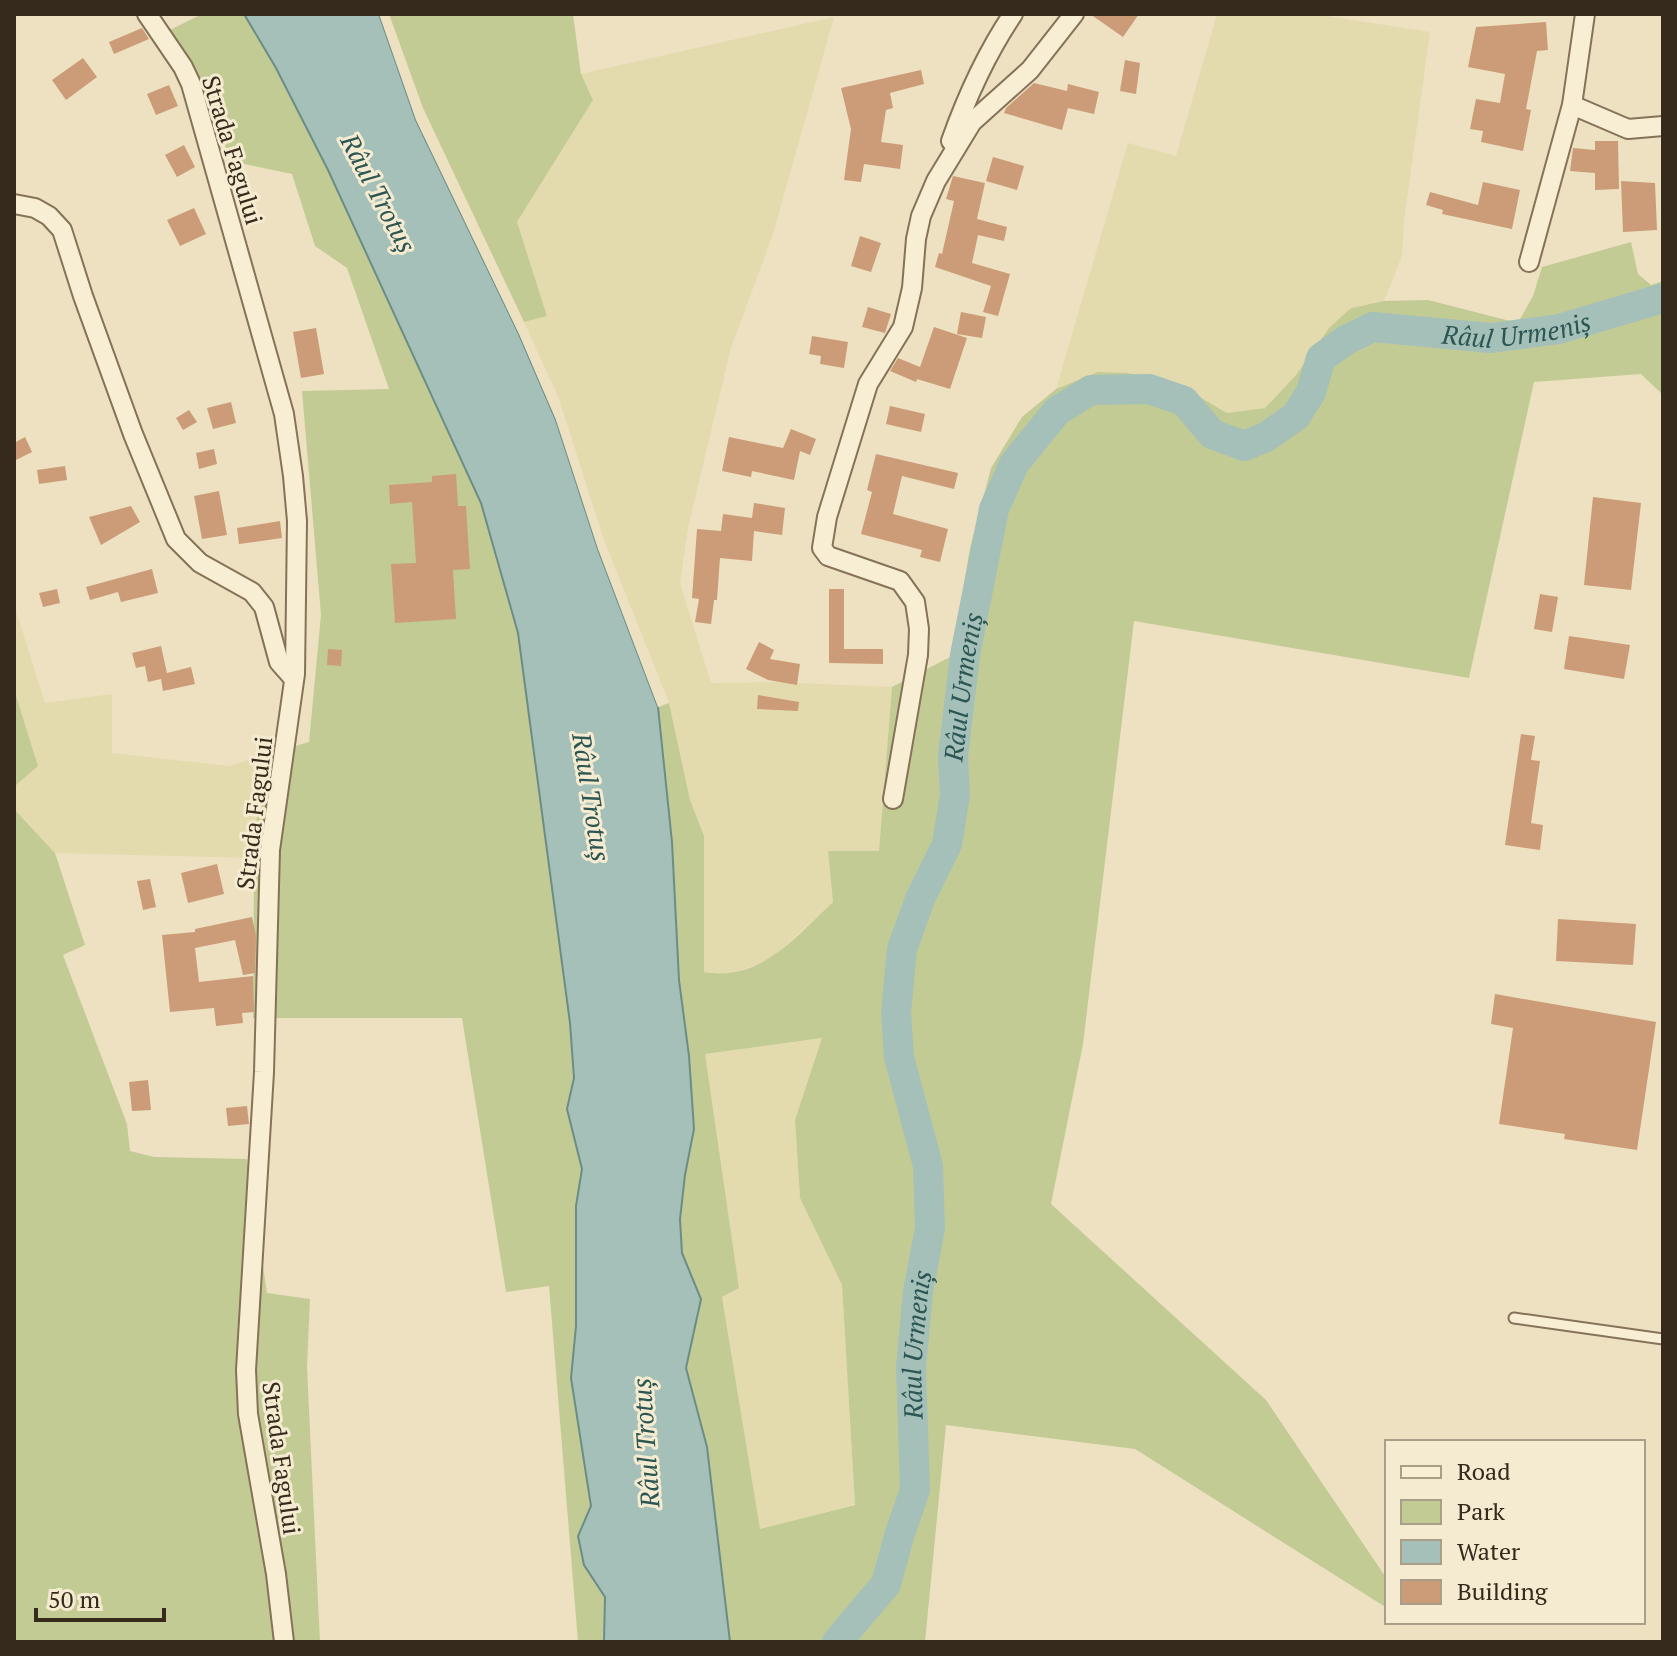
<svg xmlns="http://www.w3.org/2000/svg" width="1677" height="1656" viewBox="0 0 1677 1656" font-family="'PT Serif',serif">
  <rect width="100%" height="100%" fill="#ede1c1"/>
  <!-- farmland -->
  <g fill="#e3dbae">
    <polygon points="1217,14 1314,14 1430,32 1404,221 1402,256 1384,301 1350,308 1296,375 1265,408 1228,413 1185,388 1056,389 1128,143 1176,156"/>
    <polygon points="834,17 773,234 731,348 688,528 680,583 711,683 774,682 892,687 879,851 828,851 833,902 770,960 725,976 704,972 704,836 690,800 669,703 604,540 559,399 524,322 547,316 517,222 593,100 581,74"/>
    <polygon points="14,604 45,703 112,694 112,753 229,766 261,756 254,858 55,853 14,809 14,787 38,766 14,689"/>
    <polygon points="823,1038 795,1120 800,1198 842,1285 855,1504 760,1530 722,1297 739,1288 704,1054"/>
  </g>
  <!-- green -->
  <g fill="#c3cb95" fill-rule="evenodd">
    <polygon points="202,14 244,14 276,68 328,170 481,503 518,633 570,1023 574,1078 567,1109 582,1169 576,1206 576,1326 571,1378 591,1506 578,1536 584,1565 605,1597 604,1642 578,1642 549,1286 506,1292 462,1018 253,1018 254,858 261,756 309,742 321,615 302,391 389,389 347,268 315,246 292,174 235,162 156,37"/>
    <polygon points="389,14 573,14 581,74 593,100 517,222 547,316 524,322 423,108"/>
    <path d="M 1631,242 L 1638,274 L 1651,285 L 1663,281 L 1663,395 L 1641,374 L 1534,382 L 1469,678 L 1134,621 L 1083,1044 L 1051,1204 L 1266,1400 L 1387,1579 L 1387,1608 L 1135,1449 L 946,1425 L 925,1642 L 730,1642 L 707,1447 L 686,1368 L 701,1299 L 682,1253 L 680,1219 L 685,1175 L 694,1129 L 689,1056 L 679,980 L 672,842 L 658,707 L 669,703 L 690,800 L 704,836 L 704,972 C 761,982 795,937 833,902 L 828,851 L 879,851 L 892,687 L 952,656 L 970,548 L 991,468 L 1022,417 L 1056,389 L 1098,372 L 1128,373 L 1185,388 L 1227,413 L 1265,408 L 1296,375 L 1329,328 L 1351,308 L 1384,301 L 1428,300 L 1518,323 L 1533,296 L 1542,267 ZM 822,1038 L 795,1120 L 800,1198 L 842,1285 L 855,1505 L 760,1529 L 722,1297 L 739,1288 L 705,1054 Z"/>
    <polygon points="14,689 38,766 14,787"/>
    <polygon points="14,809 55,853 85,945 63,955 127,1124 130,1151 154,1157 247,1159 267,1293 310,1299 307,1367 320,1642 14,1642"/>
  </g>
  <!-- water -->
  <polygon fill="#a4c0b8" stroke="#6b8d86" stroke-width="2" points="244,14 379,14 416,120 519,334 556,420 598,549 658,707 672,842 679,980 689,1056 694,1129 685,1175 680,1219 682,1253 701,1299 686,1368 707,1447 730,1642 604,1642 605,1597 584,1565 578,1536 591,1506 571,1378 576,1326 576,1206 582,1169 567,1109 574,1078 570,1023 518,633 481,503 328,170 276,68"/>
  <!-- pier -->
  <polygon fill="#ede1c1" points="379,14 383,14 420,118 523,332 560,419 602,547 661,706 658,707 598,549 556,420 519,334 416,120"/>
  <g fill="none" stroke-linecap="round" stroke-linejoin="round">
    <!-- river -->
    <path stroke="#a4c0b8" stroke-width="30" id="s1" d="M 837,1642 L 886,1584 L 900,1533 L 915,1490 L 911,1367 L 918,1292 L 930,1228 L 928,1166 L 899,1057 L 896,1012 L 902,949 L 920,899 L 947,844 L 955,795 L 953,756 L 965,655 L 994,509 L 1014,464 L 1057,411 L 1091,390 L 1149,389 L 1184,401 L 1212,434 L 1244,446 L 1266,437 L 1296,416 L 1311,392 L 1321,358 L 1346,340 L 1373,327 L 1491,338 L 1559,329 L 1663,298"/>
  </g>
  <!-- building -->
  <g fill="#cb9c77">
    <polygon points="1090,14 1139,14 1123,37"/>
    <polygon points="1546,22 1548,50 1537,51 1526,109 1531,110 1523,151 1481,142 1483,131 1470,129 1476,99 1500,103 1505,74 1468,67 1476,27"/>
    <polygon points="142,28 149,39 114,54 109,42"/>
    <polygon points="83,58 97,77 66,100 52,80"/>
    <polygon points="1125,60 1140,63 1136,94 1120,91"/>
    <polygon points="921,70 924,84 890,93 893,108 886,110 881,142 903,145 900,169 864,164 861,182 844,180 851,129 841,88"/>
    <polygon points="1034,83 1067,91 1068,84 1099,92 1094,114 1068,108 1062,130 1004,113 1006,108"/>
    <polygon points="169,85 178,106 156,115 147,94"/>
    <polygon points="1595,141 1618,141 1619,189 1595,190 1595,173 1570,171 1573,148 1595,150"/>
    <polygon points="184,145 195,167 177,177 165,155"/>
    <polygon points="993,157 1024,166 1017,190 986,181"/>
    <polygon points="953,176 985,183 977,219 1007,227 1004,241 978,235 972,263 1010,274 998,316 983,312 991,286 935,267 939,253 942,254 954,201 946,199"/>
    <polygon points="1621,181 1655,183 1657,230 1623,232"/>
    <polygon points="1483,182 1520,190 1512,229 1442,214 1443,210 1426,205 1430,192 1478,205"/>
    <polygon points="194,208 206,234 180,246 167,220"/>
    <polygon points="860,236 881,243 871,272 851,266"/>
    <polygon points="868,307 891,314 885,333 862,327"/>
    <polygon points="961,312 986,317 982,338 957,334"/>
    <polygon points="934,327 967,338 950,389 917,379 916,382 890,371 898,358 920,367"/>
    <polygon points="316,328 324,374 301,378 293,332"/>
    <polygon points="812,336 848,342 844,368 820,364 821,356 809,354"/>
    <polygon points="231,402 236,423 213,429 207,408"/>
    <polygon points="890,406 925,414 921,432 886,424"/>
    <polygon points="189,410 197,422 183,430 176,418"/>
    <polygon points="791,429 816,439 810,455 800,451 794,480 752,471 751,477 722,471 729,437 783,448"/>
    <polygon points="25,437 32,452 14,461 14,443"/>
    <polygon points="214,449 217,464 199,469 196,453"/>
    <polygon points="876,454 958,473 954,489 902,476 893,514 948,529 940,562 920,557 922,550 861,534 872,492 867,490"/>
    <polygon points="65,466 67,480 39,484 37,470"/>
    <polygon points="456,474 458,506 466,506 470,569 453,570 456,619 395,623 391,564 416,563 412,502 390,504 389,485 432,482 432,476"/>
    <polygon points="219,491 227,535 202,539 194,496"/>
    <polygon points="1593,497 1641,503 1631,590 1584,585"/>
    <polygon points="754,503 785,508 782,535 754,531 752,561 720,558 717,600 714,600 711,624 695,622 699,599 692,598 697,529 721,531 723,514 752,518"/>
    <polygon points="131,506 140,522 101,545 89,517"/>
    <polygon points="280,521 282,538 239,544 237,528"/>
    <polygon points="152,569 158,593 121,602 118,592 90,600 86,587"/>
    <polygon points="57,589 60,603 43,607 39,593"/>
    <polygon points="829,589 844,589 844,649 883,649 883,664 829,663"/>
    <polygon points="1540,594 1558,597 1552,632 1534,629"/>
    <polygon points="1569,636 1630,645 1624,679 1564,669"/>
    <polygon points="759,642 774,650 770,659 800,664 797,685 768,680 746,669"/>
    <polygon points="161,646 167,673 191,667 195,684 163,691 161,679 148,682 145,666 136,668 132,653"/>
    <polygon points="328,649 342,650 341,666 327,665"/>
    <polygon points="758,695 799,702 798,711 757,709"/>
    <polygon points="1521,734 1535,736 1531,760 1540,761 1531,823 1543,825 1540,850 1505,845"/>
    <polygon points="217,864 224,894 188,903 181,873"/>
    <polygon points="150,879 156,907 143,910 137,881"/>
    <polygon points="252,917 256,936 255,973 243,975 235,940 195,948 199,982 253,976 254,1012 242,1013 243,1023 216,1026 214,1008 170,1012 162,935 195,932 195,929"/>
    <polygon points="1558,919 1636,924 1633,965 1556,961"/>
    <polygon points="1495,994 1656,1022 1637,1150 1564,1139 1565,1134 1499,1124 1513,1028 1491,1024"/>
    <polygon points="148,1080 151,1110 132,1111 129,1082"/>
    <polygon points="247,1106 249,1124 228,1126 226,1108"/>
  </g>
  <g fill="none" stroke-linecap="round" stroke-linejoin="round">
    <defs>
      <polyline id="service" points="1514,1318 1663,1339"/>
      <g id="minor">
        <polyline points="147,14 183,67 191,84 284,414 293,476 297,521 295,674 270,850 264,1072 246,1370 248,1414 276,1574 284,1642"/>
        <polyline points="1572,105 1628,129 1663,126"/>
        <path d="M 951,141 C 967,96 986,54 1013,14"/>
        <polyline points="14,204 35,208 49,216 62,230 83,296 133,434 176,539 200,563 252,592 264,607 279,662 294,679"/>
        <polyline points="1529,262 1572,105 1585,14"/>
        <polyline points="893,799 918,655 919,629 915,602 900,581 828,556 822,548 827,517 868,384 903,327 912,288 916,239 921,216 936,181 972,122 1030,70 1074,14"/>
      </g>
    </defs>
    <!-- service casing -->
    <use href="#service" stroke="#867259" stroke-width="13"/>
    <!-- minor casing -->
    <use href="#minor" stroke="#867259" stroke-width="22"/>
    <!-- service -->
    <use href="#service" stroke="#f8eed4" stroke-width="9"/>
    <!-- minor -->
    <use href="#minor" stroke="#f8eed4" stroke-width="18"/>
  </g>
  <g text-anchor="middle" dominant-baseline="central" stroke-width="6" stroke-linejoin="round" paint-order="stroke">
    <!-- street labels -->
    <g font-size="24" fill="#362a1d" stroke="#f5ebd0">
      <text transform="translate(233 150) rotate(73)">Strada Fagului</text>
      <text transform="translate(254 813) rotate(-83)">Strada Fagului</text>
      <text transform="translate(282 1458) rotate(82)">Strada Fagului</text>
    </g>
    <!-- water labels -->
    <g font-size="26" font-style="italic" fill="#2c5654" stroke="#f5ebd0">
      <text transform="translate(379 193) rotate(62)">Râul Trotuș</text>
      <text stroke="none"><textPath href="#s1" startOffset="1834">Râul Urmeniș</textPath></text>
      <text stroke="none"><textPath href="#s1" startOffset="994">Râul Urmeniș</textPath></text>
      <text transform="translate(592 797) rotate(81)">Râul Trotuș</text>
      <text stroke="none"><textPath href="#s1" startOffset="320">Râul Urmeniș</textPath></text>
      <text transform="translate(645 1443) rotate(-94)">Râul Trotuș</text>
    </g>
  </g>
  <!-- border -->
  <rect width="1677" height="1656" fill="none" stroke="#362a1d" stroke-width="32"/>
  <!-- legend -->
  <rect x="1385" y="1440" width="260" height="184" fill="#f5ebd0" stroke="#a99e88" stroke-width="2"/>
  <rect x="1401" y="1466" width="40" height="12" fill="#f8eed4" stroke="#a99e88" stroke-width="2"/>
  <text x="1457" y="1480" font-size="24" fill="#362a1d">Road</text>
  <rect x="1401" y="1500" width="40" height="24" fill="#c3cb95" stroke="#a99e88" stroke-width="2"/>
  <text x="1457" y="1520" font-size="24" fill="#362a1d">Park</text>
  <rect x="1401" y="1540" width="40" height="24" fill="#a4c0b8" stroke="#a99e88" stroke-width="2"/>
  <text x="1457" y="1560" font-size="24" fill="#362a1d">Water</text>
  <rect x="1401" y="1580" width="40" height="24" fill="#cb9c77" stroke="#a99e88" stroke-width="2"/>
  <text x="1457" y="1600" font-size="24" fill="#362a1d">Building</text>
  <!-- scale -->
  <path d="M36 1608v12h128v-12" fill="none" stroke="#362a1d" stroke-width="4"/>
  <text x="48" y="1608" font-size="24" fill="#362a1d" stroke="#f5ebd0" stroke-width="6" paint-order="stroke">50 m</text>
</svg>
